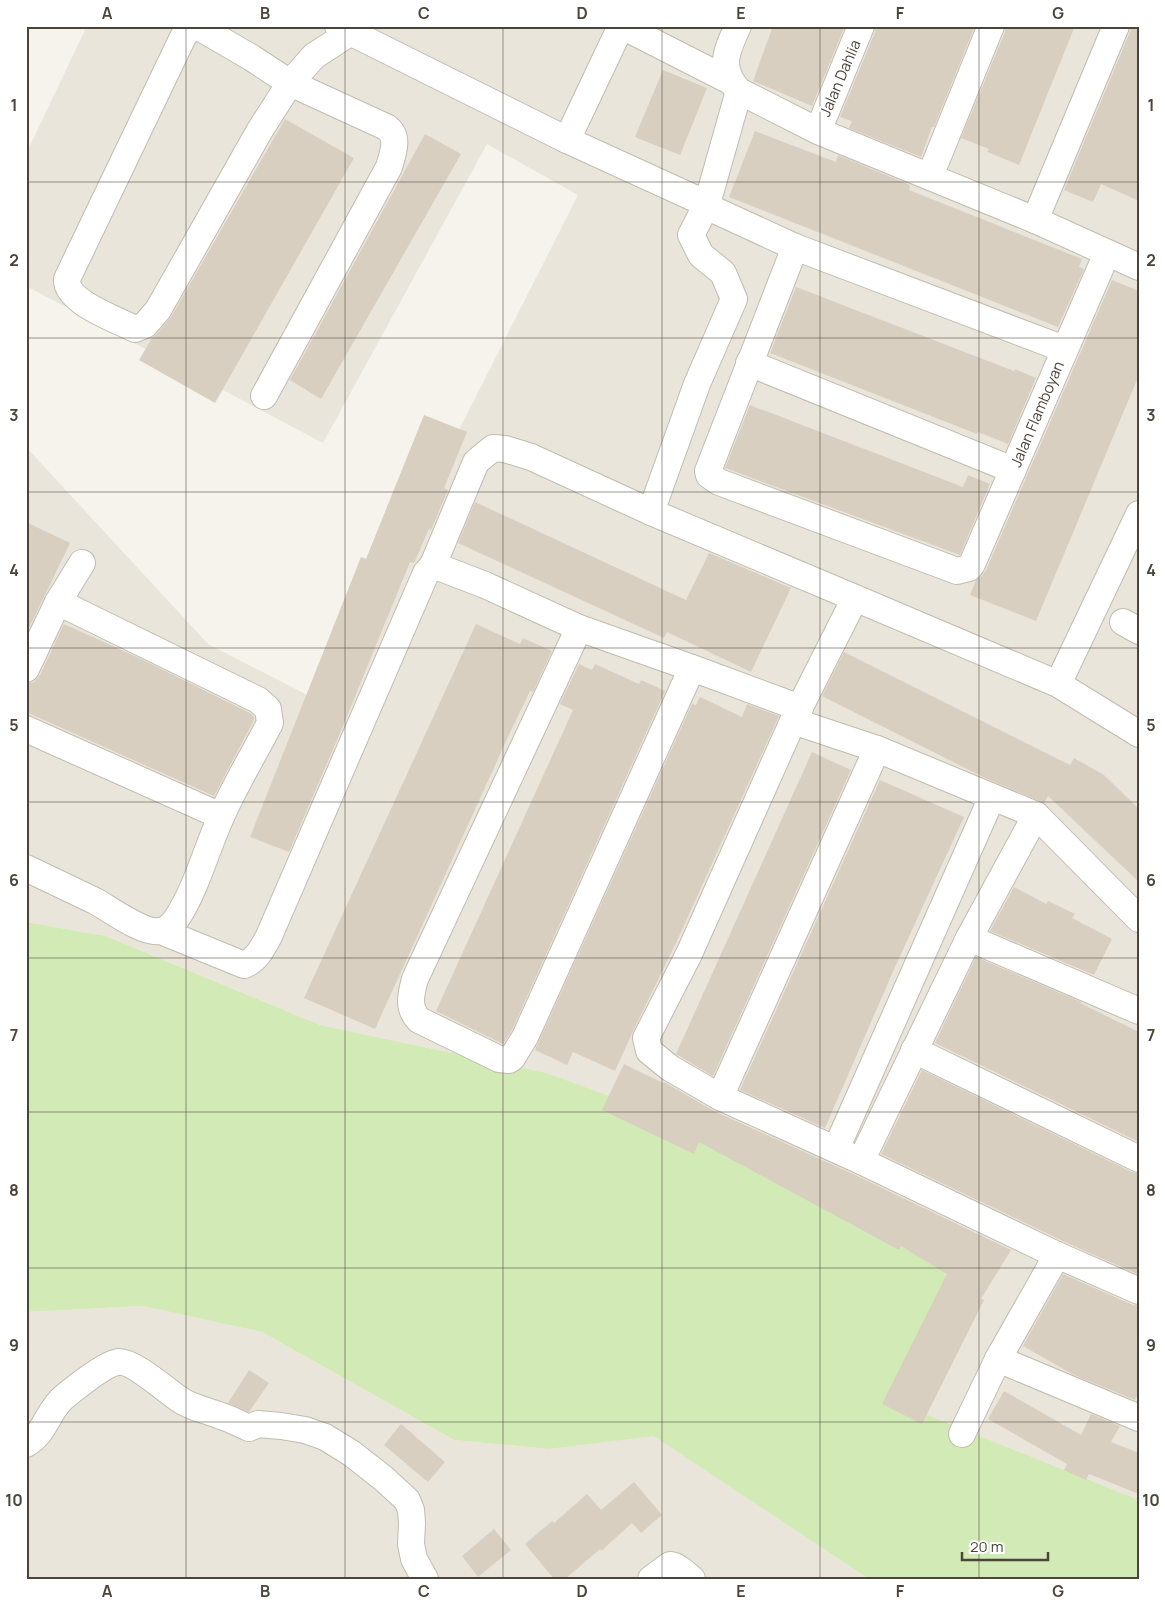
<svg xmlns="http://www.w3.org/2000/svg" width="1165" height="1605" viewBox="0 0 1165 1605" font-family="Manrope,sans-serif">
  <rect width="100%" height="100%" fill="#f6f3ec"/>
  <!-- residential -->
  <g fill="#eae5da">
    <polygon points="87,26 1139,26 1139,1500 905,1406 689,1125 547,1073 320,1025 106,936 26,922 26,447 208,644 321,702 578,195 487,144 323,443 26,286 26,154"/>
    <polygon points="143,1306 262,1332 454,1440 549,1449 654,1435 869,1579 26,1579 26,1312"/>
  </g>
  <!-- green -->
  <polygon fill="#d2eab5" points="26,922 106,936 320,1025 547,1073 689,1125 961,1260 905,1406 1139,1500 1139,1579 869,1579 654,1436 549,1449 454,1440 262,1332 143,1306 26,1312"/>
  <!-- building -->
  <g fill="#d8cfc1">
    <polygon points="773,26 845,26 812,106 753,81"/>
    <polygon points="876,26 975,26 934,127 932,127 921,157 849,128 852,121 840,117 875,32"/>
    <polygon points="1006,26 1075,26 1019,165 987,152 989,149 961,138 1005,32"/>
    <polygon points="1131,26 1139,26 1139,201 1101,184 1093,202 1064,190 1130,32"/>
    <polygon points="663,70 707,88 680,155 635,137"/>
    <polygon points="285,119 354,158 215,403 139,360 152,338 156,335 171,317"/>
    <polygon points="755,131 836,162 838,155 910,185 909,190 1082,259 1079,267 1084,269 1058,327 729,197"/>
    <polygon points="425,134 461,154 321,399 290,380"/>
    <polygon points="1112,280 1139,291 1139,375 1036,621 970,595 976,580 981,577 986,570"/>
    <polygon points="796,287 1014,371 1015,369 1036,378 1008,444 978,432 977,434 770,353"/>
    <polygon points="750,405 963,487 968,475 990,484 960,555 725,468"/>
    <polygon points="424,415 467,432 444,488 448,490 431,530 429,529 414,563 410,562 343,726 289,852 250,837 361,557 366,559"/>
    <polygon points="475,502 686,600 709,553 791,588 751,672 667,632 664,638 458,543"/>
    <polygon points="26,522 70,543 26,634"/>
    <polygon points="64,624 139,658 250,713 254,717 254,720 214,796 26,712 26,684 34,682 40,675"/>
    <polygon points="476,624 520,644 523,638 552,651 533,692 530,691 508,737 375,1029 304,998"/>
    <polygon points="844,652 1070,765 1074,758 1104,775 1139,809 1139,882 1048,796 1044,803 983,777 822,696"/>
    <polygon points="579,664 592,670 595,664 639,684 641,680 665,691 512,1030 503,1044 436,1011 573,710 560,704"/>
    <polygon points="700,697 742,717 747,704 779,716 676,943 633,1031 615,1071 573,1052 567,1065 535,1050 692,704 696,705"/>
    <polygon points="812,752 851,770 713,1076 676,1054"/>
    <polygon points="880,780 964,817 895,967 825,1128 740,1090"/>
    <polygon points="1014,887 1046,904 1048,901 1075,914 1072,918 1112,939 1094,975 990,931"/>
    <polygon points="976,957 1081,1002 1080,1003 1139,1032 1139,1142 935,1043"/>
    <polygon points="624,1064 663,1083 664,1082 714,1111 853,1174 1011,1250 981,1299 984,1300 922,1424 882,1404 947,1274 901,1246 899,1250 699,1142 694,1154 602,1110"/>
    <polygon points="922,1070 1132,1172 1139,1174 1139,1275 1063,1241 881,1154"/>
    <polygon points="1063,1274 1133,1305 1139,1306 1139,1392 1135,1400 1074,1375 1023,1346"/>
    <polygon points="249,1370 269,1383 249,1412 228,1403"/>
    <polygon points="1004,1391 1081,1435 1091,1414 1120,1426 1111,1442 1139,1453 1139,1494 1089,1474 1086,1480 1064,1470 1067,1464 988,1419"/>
    <polygon points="401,1424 445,1462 428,1482 384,1445"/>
    <polygon points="634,1482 662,1515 641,1533 632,1523 601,1551 600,1549 565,1579 554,1579 525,1544 552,1521 554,1523 587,1494 601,1510"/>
    <polygon points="494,1529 511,1550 478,1577 462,1556"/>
  </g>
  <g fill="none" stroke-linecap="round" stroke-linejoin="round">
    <defs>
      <g id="minor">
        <path d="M 196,26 L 188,30 L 183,37 L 67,279 C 65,302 118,320 135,329 L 145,325 L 158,310 L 260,130 L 290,83 L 314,56 L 351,32 L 354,26"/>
        <path d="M 197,26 L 252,58 L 290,83 L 386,127 C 400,136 393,153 389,167 L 264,396"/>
        <polyline points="338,26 567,140 621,26"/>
        <polyline points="622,26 730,81"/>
        <path d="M 738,26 C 726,52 718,68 739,91 L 818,131 L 1035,220 L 1139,267"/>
        <polyline points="818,131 861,26"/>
        <polyline points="567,140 707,204 710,208 795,247 1064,349"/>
        <polyline points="930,176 991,26"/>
        <polyline points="1035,220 1116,26"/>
        <polyline points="795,247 708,471 709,475 719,482 957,571 969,568 972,564 1107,253"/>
        <polyline points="749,363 1013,470"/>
        <polyline points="651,512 697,384 734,299 723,273 701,255 691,235 707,204 739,91"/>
        <polyline points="433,565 476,462 493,448 505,449 531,457 651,512 855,598"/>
        <polyline points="1123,622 1139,631"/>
        <path d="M 579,628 L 415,979 C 411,994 407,1008 419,1020 L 499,1059 L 509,1060 L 512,1058 L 525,1037 L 692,668"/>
        <polyline points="26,669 58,602 82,563"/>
        <polyline points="1058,684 1139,514"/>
        <polyline points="793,721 877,749 1036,815 969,938 861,1161"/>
        <polyline points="26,729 221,816"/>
        <polyline points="877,749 720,1097 861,1161 1057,1255"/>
        <polyline points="1036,815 1139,919"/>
        <path d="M 26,868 C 49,879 72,890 95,901 C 110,909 143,934 160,931 C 167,930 173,924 177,918 C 197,887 206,850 221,817 C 235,785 254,754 270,723 L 268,709 L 258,700 L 58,602"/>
        <path d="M 161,931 L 244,965 C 257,960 263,947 269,936 L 426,573 L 433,565 L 485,585 L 579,628 L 692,668 L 800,708"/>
        <polyline points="969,938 1139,1011"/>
        <polyline points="914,1050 1139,1159"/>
        <polyline points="720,1097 670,1068 649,1051 646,1038 689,954 793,721 855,598 1058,684 1139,734"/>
        <polyline points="836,1149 992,797"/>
        <polyline points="998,1359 1139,1418"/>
        <polyline points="962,1434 998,1359 1057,1255 1139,1291"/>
        <path d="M 26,1444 C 45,1434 48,1410 64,1397 C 75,1388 105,1364 118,1362 C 132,1360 167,1391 179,1399 C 191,1408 207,1410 221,1416 C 231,1419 240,1424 249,1428 L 258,1424 L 281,1426 L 305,1430 L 325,1437 L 351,1453 L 383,1478 L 407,1500 L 411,1510 L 412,1523 L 411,1544 L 414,1559 L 425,1579"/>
        <path d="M 651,1579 L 670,1565 C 678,1566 686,1574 692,1579"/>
      </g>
    </defs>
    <!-- minor casing -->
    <use href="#minor" stroke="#c2bbae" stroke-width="28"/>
    <!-- minor -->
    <use href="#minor" stroke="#fff" stroke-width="26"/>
  </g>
  <!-- grid -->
  <path fill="none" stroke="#4b4439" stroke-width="1" stroke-opacity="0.55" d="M 186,26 L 186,1579M 345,26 L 345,1579M 503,26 L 503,1579M 662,26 L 662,1579M 820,26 L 820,1579M 979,26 L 979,1579M 26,182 L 1139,182M 26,338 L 1139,338M 26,492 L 1139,492M 26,648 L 1139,648M 26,802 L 1139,802M 26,958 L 1139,958M 26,1112 L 1139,1112M 26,1268 L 1139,1268M 26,1422 L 1139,1422"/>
  <g text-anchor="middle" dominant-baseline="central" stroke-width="5" stroke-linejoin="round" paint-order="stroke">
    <!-- street labels -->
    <g font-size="15" fill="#4b4439" stroke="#fff">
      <text transform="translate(840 78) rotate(-67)">Jalan Dahlia</text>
      <text transform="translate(1037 414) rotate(-67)">Jalan Flamboyan</text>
    </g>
  </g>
  <!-- border -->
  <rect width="1165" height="1605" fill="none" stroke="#ffffff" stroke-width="55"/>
  <!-- scale -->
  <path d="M962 1552v8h86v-8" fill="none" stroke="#4b4439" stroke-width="2.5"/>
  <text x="970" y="1552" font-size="15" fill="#4b4439" stroke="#ffffff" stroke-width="4" paint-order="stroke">20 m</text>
  <rect x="28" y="28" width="1110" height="1550" fill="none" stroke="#4b4439" stroke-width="2"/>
  <g font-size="16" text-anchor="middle" font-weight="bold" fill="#4b4439">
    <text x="107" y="19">A</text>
    <text x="265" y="19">B</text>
    <text x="424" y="19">C</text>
    <text x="582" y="19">D</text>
    <text x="741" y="19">E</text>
    <text x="900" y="19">F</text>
    <text x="1058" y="19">G</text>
    <text x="14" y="111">1</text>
    <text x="1151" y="111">1</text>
    <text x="14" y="266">2</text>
    <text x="1151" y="266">2</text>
    <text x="14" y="421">3</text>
    <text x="1151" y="421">3</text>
    <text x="14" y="576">4</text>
    <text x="1151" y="576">4</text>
    <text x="14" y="731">5</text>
    <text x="1151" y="731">5</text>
    <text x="14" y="886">6</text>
    <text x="1151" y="886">6</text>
    <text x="14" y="1041">7</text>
    <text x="1151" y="1041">7</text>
    <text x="14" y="1196">8</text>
    <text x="1151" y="1196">8</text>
    <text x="14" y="1351">9</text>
    <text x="1151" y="1351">9</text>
    <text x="14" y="1506">10</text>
    <text x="1151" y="1506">10</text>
    <text x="107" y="1597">A</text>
    <text x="265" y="1597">B</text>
    <text x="424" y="1597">C</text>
    <text x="582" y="1597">D</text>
    <text x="741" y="1597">E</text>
    <text x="900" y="1597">F</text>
    <text x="1058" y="1597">G</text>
  </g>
</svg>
